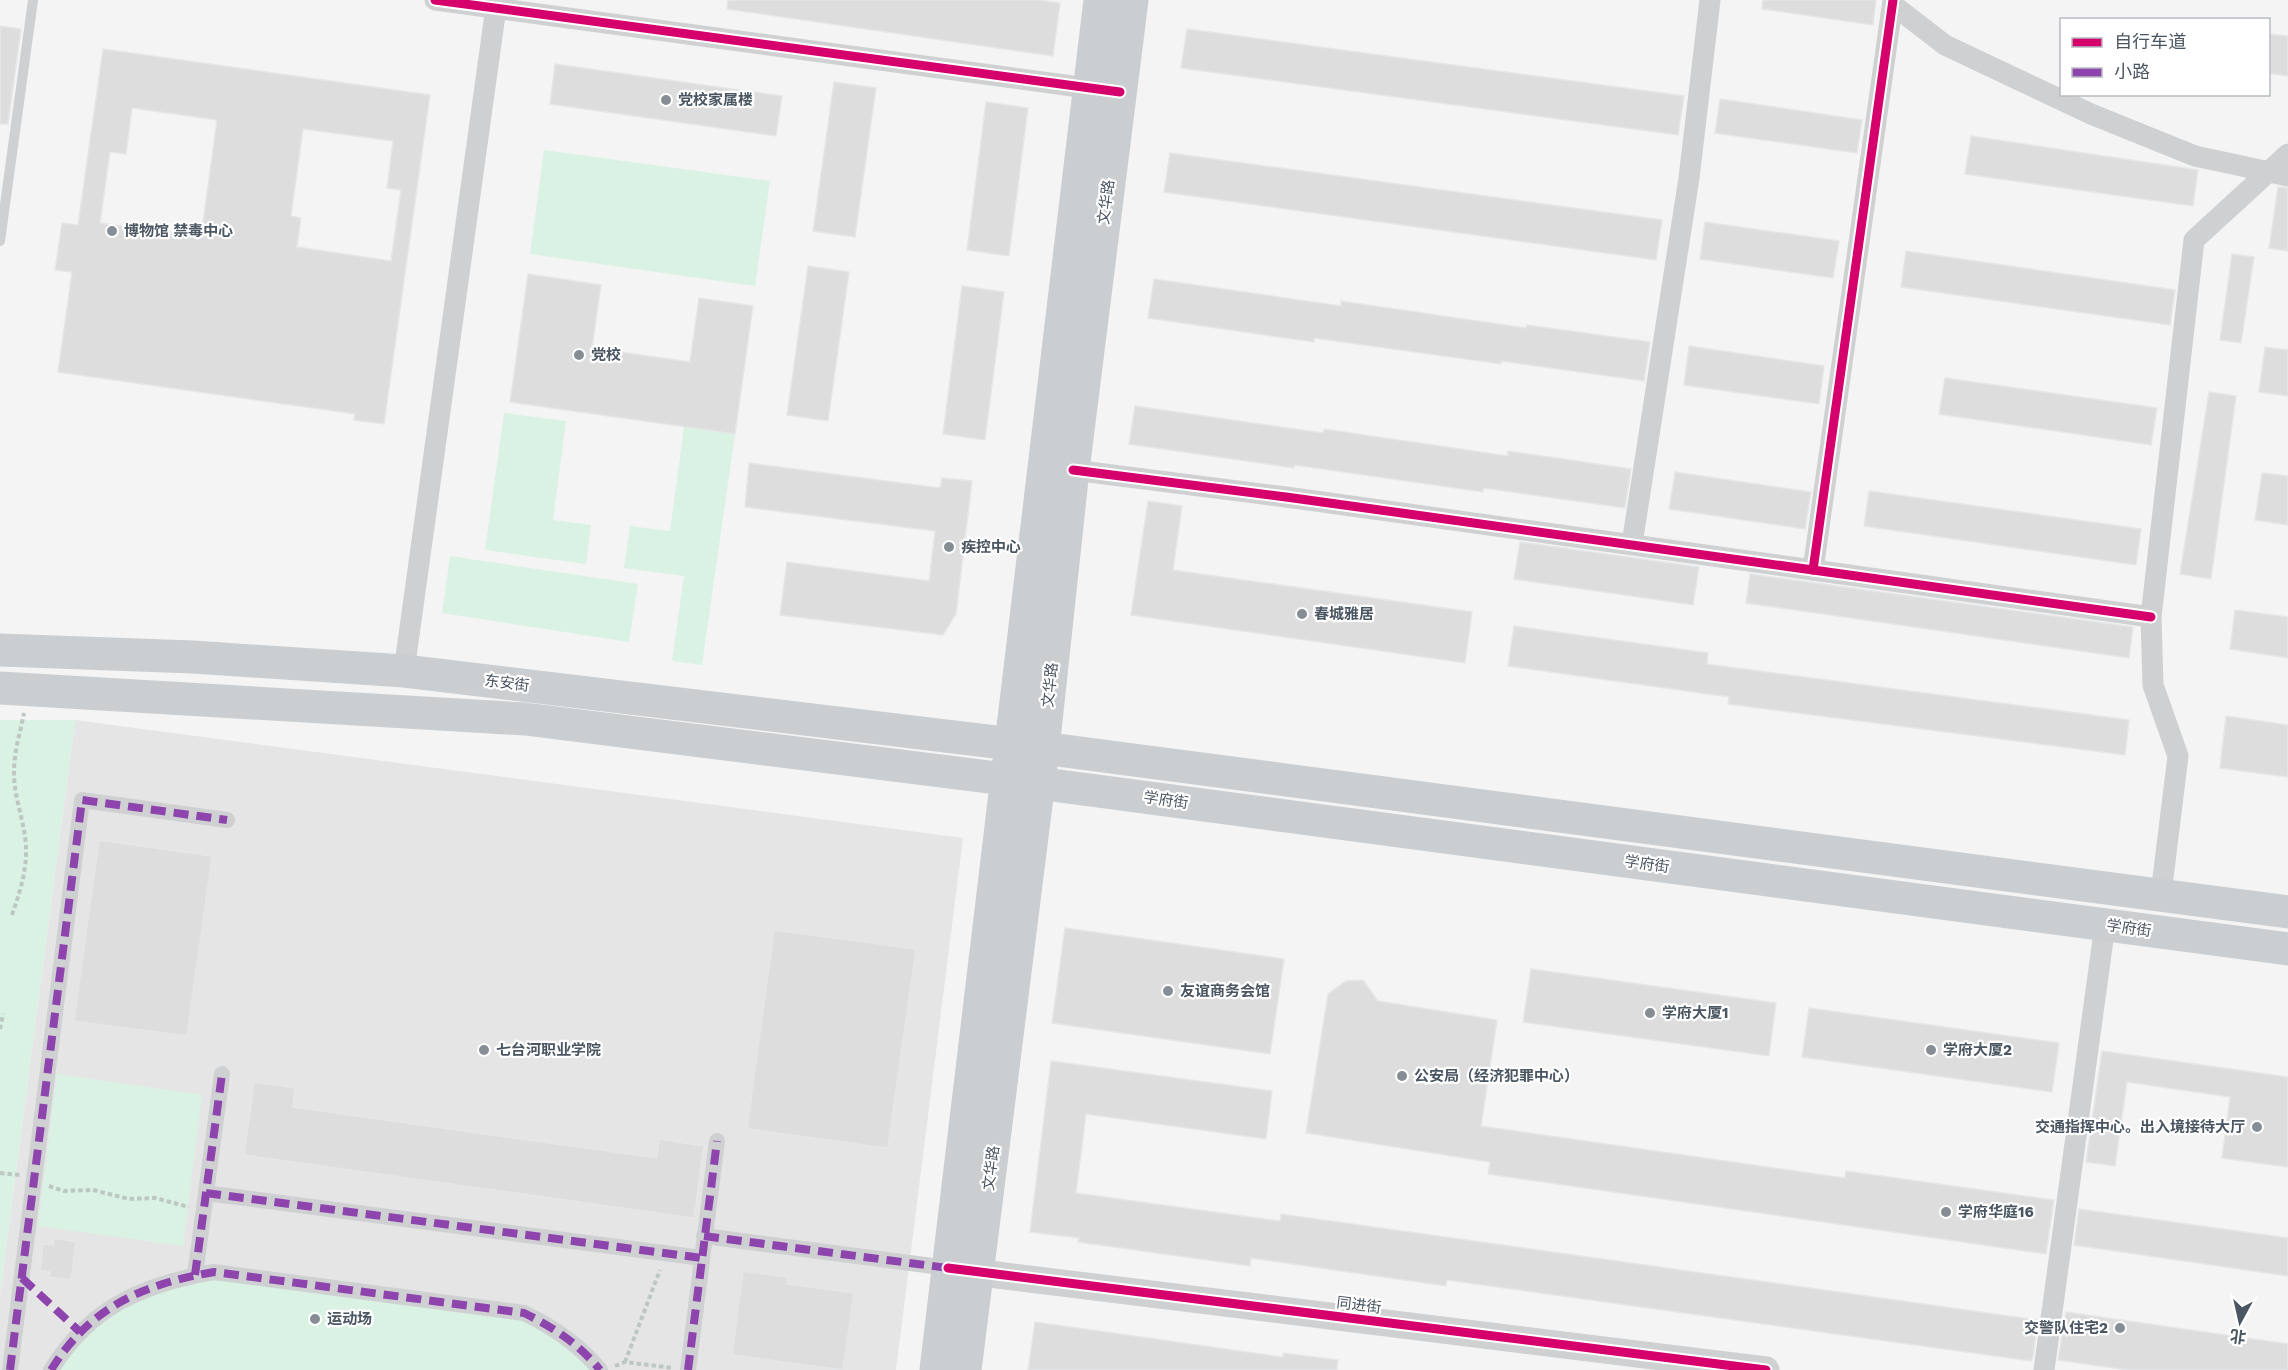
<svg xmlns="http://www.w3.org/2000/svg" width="2288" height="1370" viewBox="0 0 2288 1370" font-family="'Work Sans','Noto Sans SC',sans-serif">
  <rect width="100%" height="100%" fill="#f4f4f4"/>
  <!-- education -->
  <polygon fill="#e6e5e6" points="75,720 963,838 896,1370 0,1370 0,1294"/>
  <!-- green -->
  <g fill="#d9f2e3">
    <polygon points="544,150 770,181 755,286 530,254"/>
    <polygon points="504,413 566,421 553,520 591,525 586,564 485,550"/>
    <polygon points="684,427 735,434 702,665 672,661 684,576 624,568 630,526 670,531"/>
    <polygon points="450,556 638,584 629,642 442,613"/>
    <polygon points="0,720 75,720 0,1294"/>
    <polygon points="57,1074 202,1095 183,1246 38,1226"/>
    <polygon points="214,1272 524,1313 600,1370 51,1370 105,1310"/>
  </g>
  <!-- building -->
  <g fill="#ddddde" stroke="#e5e6e7" stroke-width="1.5" fill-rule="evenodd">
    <polygon points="728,0 1039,0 1060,3 1053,56 727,9"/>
    <polygon points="1763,0 1876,0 1873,25 1762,9"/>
    <polygon points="0,26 21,29 8,124 0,124"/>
    <polygon points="1187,29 1684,96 1678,135 1181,68"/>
    <polygon points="2268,34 2288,36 2288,76 2268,73"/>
    <path d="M 103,49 L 430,95 L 384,424 L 354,420 L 355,414 L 58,372 L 72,272 L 55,270 L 62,223 L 78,225 ZM 132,108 L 217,120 L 201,237 L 100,223 L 110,152 L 126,154 ZM 303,129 L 393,141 L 387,188 L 401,190 L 391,261 L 297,247 L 301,218 L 291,216 Z"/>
    <polygon points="555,64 782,96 776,136 550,104"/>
    <polygon points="834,82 876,88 855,237 813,231"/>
    <polygon points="1720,99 1862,120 1857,153 1715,133"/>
    <polygon points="986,102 1028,108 1009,256 967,250"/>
    <polygon points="1971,136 2198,170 2193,206 1965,174"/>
    <polygon points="1170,153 1662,220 1656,260 1164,192"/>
    <polygon points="2278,187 2288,188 2288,251 2269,248"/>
    <polygon points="1705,222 1839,241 1833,278 1700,259"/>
    <polygon points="1906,251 2175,290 2170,325 1901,287"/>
    <polygon points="2232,254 2254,257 2241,343 2220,340"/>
    <polygon points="808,266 849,272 828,421 787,415"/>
    <polygon points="528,274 601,285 592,348 690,362 699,298 753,306 735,434 510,402"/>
    <polygon points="1154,279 1341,306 1341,301 1526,328 1527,325 1650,342 1644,381 1501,361 1501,364 1314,338 1314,342 1148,318"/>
    <polygon points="962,286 1004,292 985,440 943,434"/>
    <polygon points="1689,346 1824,366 1819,404 1684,385"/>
    <polygon points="2265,347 2288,350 2288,396 2259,392"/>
    <polygon points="1945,378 2157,408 2151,445 1939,414"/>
    <polygon points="2209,392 2236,396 2211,579 2180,574"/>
    <polygon points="1135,406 1323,433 1324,429 1508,456 1508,451 1631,469 1625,508 1484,488 1483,492 1295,465 1294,468 1129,444"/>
    <polygon points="749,463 940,488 942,478 972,481 956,614 943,635 780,615 787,562 929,581 935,531 745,507"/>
    <polygon points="1675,472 1811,492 1805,529 1669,509"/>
    <polygon points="2262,473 2288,476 2288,525 2255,520"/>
    <polygon points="1869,491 2141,529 2136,565 1864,526"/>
    <polygon points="1148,501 1182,506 1173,570 1472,612 1465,663 1131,615"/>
    <polygon points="1520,542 1699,567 1693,605 1514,579"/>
    <polygon points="1750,574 2133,627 2129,658 1746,603"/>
    <polygon points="2235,610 2288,617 2288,658 2230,649"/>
    <polygon points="1514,626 1708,653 1707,664 2129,720 2125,755 1728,704 1729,697 1508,666"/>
    <polygon points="2226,716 2288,725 2288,777 2220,768"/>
    <polygon points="99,840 212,856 187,1036 74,1021"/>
    <polygon points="1065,928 1284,959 1270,1054 1052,1023"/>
    <polygon points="774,930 916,949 888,1148 747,1129"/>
    <polygon points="1531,969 1776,1003 1769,1056 1523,1022"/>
    <polygon points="1363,980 1378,1001 1497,1020 1481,1126 1845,1178 1846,1171 2054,1200 2046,1254 1488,1174 1490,1162 1306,1133 1328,994 1346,981"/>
    <polygon points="1809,1008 2059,1043 2052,1092 1802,1057"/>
    <polygon points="2102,1051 2288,1077 2288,1167 2222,1158 2230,1097 2127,1082 2115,1166 2086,1162"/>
    <polygon points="1051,1061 1272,1091 1266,1139 1086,1114 1076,1193 1280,1221 1281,1214 2038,1320 2033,1357 2031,1361 1447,1280 1446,1286 1251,1258 1250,1266 1078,1242 1079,1238 1030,1232"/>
    <polygon points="254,1082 295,1088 293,1107 657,1158 659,1139 704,1146 694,1218 244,1155"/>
    <polygon points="2079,1209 2288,1238 2288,1276 2074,1245"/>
    <polygon points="54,1238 76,1242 71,1280 49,1277 50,1272 40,1270 43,1244 53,1245"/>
    <polygon points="743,1271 788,1277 787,1284 854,1293 843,1370 732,1355"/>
    <polygon points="2066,1312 2288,1344 2288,1370 2128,1370 2058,1360"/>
    <polygon points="1035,1322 1283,1357 1283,1353 1338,1360 1337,1370 1028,1370"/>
  </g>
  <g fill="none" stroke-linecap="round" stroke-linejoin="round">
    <!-- path -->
    <g stroke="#bcc7c4" stroke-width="4" stroke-dasharray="4.5 3" stroke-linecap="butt">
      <path d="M 12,915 C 21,889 29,864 25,837 C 22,815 14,795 14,773 C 14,752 20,733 24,713"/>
      <polyline points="0,1029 3,1014"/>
      <polyline points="0,1173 20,1175"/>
      <polyline points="49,1186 64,1191 93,1190 129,1199 155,1198 189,1207"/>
      <polyline points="625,1362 660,1270"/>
      <polyline points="615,1366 625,1362 673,1368"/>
    </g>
    <!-- service -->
    <polyline stroke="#ced0d2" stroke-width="10" points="0,241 33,0"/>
    <!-- pedestrian -->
    <g stroke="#ced0d2" stroke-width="16">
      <polyline points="206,1193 702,1258"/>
      <polyline points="704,1236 948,1268"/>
      <polyline points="195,1275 222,1074"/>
      <polyline points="10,1370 82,800 227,820"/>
      <path d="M 51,1370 C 90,1307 143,1284 214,1272 L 524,1313 C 553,1327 579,1344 600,1370"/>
      <polyline points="688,1370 717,1141"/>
    </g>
    <!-- minor -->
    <g stroke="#ced0d2" stroke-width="21">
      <polyline points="435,0 1102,90"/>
      <polyline points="1893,0 1813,570 2151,617"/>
      <polyline points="1893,5 1945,45 2091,114 2195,156 2288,176"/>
      <polyline points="1073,470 1286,497 1813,570"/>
      <polyline points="1632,544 1689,178 1710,0"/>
      <polyline points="404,671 497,0"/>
      <polyline points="2161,894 2178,756 2153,685 2151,617 2194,240 2288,154"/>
      <polyline points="2044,1370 2105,925"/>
    </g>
    <!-- tertiary -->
    <polyline stroke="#ced0d2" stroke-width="27" points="957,1270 1766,1370"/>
    <!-- primary -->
    <g stroke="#caced1" stroke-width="33">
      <polyline points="0,650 193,657 404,671 1012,744 2288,912"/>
      <polyline points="0,688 525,719 1037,783 2288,949"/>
      <polyline points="936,1370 1100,0"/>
      <polyline points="965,1370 1043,749 1073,470 1132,0"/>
    </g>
    <!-- quiet -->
    <g stroke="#8e44ad" stroke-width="8" stroke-dasharray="15 8" stroke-linecap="butt">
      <polyline points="206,1193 702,1258"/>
      <polyline points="704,1236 948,1268"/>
      <polyline points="195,1275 222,1074"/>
      <polyline points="22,1278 80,1332"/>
      <polyline points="10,1370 82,800 227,820"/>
      <path d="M 51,1370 C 90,1307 143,1284 214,1272 L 524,1313 C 553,1327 579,1344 600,1370"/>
      <polyline points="688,1370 717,1141"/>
    </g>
    <defs>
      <g id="cycleway">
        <polyline points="435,0 1120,92"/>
        <polyline points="1893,0 1813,570 2151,617"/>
        <polyline points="1073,470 1286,497 1813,570"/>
        <polyline points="948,1268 1766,1370"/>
      </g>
    </defs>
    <!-- cycleway casing -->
    <use href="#cycleway" stroke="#fff" stroke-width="13"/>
    <!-- cycleway -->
    <use href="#cycleway" stroke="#d6006c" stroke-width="9"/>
  </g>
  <!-- markers -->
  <g fill="#868d94" stroke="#fff" stroke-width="2">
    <circle cx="666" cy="100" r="6"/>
    <circle cx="112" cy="231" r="6"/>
    <circle cx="579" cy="355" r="6"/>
    <circle cx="949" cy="547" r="6"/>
    <circle cx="1302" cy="614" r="6"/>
    <circle cx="1168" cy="991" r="6"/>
    <circle cx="1650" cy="1013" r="6"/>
    <circle cx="484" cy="1050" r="6"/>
    <circle cx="1931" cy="1050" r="6"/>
    <circle cx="1402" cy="1076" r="6"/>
    <circle cx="2257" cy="1127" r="6"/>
    <circle cx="1946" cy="1212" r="6"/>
    <circle cx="315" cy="1319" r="6"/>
    <circle cx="2120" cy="1328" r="6"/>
  </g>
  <g text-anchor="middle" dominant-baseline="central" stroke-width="4.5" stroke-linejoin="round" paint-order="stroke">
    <!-- poi labels -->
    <g font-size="15" font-weight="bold" fill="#4a5661" stroke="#fff" text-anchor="start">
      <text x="678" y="100">党校家属楼</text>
      <text x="124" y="231">博物馆 禁毒中心</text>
      <text x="591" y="355">党校</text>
      <text x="961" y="547">疾控中心</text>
      <text x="1314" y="614">春城雅居</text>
      <text x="1180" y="991">友谊商务会馆</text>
      <text x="1662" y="1013">学府大厦1</text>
      <text x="496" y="1050">七台河职业学院</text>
      <text x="1943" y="1050">学府大厦2</text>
      <text x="1414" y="1076">公安局（经济犯罪中心）</text>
      <text x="2245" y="1127" text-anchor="end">交通指挥中心。出入境接待大厅</text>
      <text x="1958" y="1212">学府华庭16</text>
      <text x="327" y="1319">运动场</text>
      <text x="2108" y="1328" text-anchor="end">交警队住宅2</text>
    </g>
    <!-- street labels -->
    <g font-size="15" fill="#4a5661" stroke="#fff">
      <text transform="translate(1106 202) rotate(-83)">文华路</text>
      <text transform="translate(507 683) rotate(7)">东安街</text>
      <text transform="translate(1050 685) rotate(-84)">文华路</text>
      <text transform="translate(1166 800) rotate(8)">学府街</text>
      <text transform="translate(1647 864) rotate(8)">学府街</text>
      <text transform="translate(2129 928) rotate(8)">学府街</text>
      <text transform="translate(991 1168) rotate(-83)">文华路</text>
      <text transform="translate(1359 1305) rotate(7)">同进街</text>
    </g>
  </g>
  <!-- legend -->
  <rect x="2060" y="18" width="210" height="78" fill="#ffffff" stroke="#b7bbc0" stroke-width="1.5"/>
  <rect x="2072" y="38" width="30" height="9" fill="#d6006c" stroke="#b7bbc0" stroke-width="1.5"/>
  <text x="2114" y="48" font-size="18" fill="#4a5661">自行车道</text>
  <rect x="2072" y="68" width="30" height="9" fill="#8e44ad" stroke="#b7bbc0" stroke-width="1.5"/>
  <text x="2114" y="78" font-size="18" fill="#4a5661">小路</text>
  <!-- north arrow -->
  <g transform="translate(2240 1322) rotate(188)" stroke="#ffffff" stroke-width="4.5" paint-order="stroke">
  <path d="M0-4.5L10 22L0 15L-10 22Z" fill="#4a5661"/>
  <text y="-9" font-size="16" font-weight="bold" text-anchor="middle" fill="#4a5661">北</text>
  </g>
</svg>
